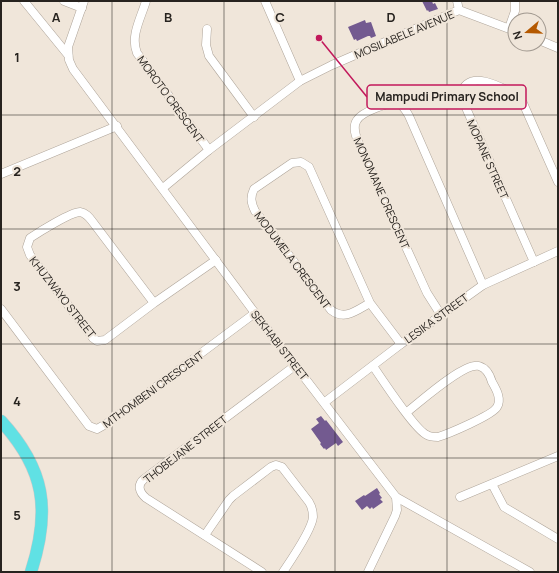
<svg xmlns="http://www.w3.org/2000/svg" width="559" height="573" viewBox="0 0 559 573" font-family="Manrope,sans-serif">
  <rect width="100%" height="100%" fill="#f0e6da"/>
  <!-- building -->
  <g fill="#735a90">
    <polygon points="422,1 432,1 433,4 435,3 438,9 429,12 428,10 427,11"/>
    <polygon points="365,20 366,23 371,22 376,36 371,38 370,36 368,36 357,41 356,39 354,40 348,27"/>
    <polygon points="321,416 325,421 326,420 343,442 338,446 336,443 326,450 325,448 324,449 320,444 321,443 311,429 319,423 316,419"/>
    <polygon points="377,488 380,493 379,494 382,498 380,499 383,502 373,509 372,507 370,509 367,506 362,510 355,501 364,495 365,496"/>
  </g>
  <g fill="none" stroke-linecap="round" stroke-linejoin="round">
    <defs>
      <g id="minor">
        <polyline points="24,1 68,55"/>
        <polyline points="64,1 82,8"/>
        <polyline points="84,1 68,47 69,60 73,69 255,313 396,497 397,510 395,516 368,572"/>
        <path d="M 146,1 C 141,18 130,36 137,53 L 209,150"/>
        <polyline points="265,1 300,81"/>
        <polyline points="457,1 459,10"/>
        <polyline points="509,28 515,11 515,1"/>
        <polyline points="207,29 206,45 209,56 254,117"/>
        <polyline points="539,40 558,48"/>
        <polyline points="1,174 117,126"/>
        <polyline points="163,188 209,150 300,81 332,65 459,10 515,31"/>
        <path d="M 534,262 L 463,101 C 462,94 461,89 467,84 C 479,74 503,89 516,94 L 523,103 L 558,182"/>
        <path d="M 154,303 L 92,221 C 89,217 86,213 80,212 C 71,212 39,232 30,238 L 27,247 L 30,255 L 93,338 L 97,341 L 105,340 L 154,303 L 216,260"/>
        <path d="M 370,303 C 357,310 345,321 331,310 L 255,211 C 251,203 250,197 254,189 L 292,163 L 301,162 L 309,167 L 370,303 L 401,344"/>
        <polyline points="1,309 89,426 97,429 106,424 255,313"/>
        <path d="M 441,315 L 427,293 L 359,144 C 356,137 352,127 357,120 C 362,112 390,101 399,104 C 404,106 406,111 409,116 L 483,285"/>
        <path d="M 373,366 C 382,379 415,430 427,435 C 430,437 434,437 438,437 C 448,434 493,415 497,407 C 502,399 496,389 492,382 C 490,375 486,368 479,366 C 464,362 420,402 407,412"/>
        <polyline points="325,402 401,344 483,285 558,251"/>
        <polyline points="492,484 504,507 558,539"/>
        <polyline points="396,497 530,572"/>
        <polyline points="460,497 558,456"/>
        <path d="M 205,535 L 229,500 L 233,496 L 271,467 L 276,465 L 282,467 L 309,502 C 312,507 313,511 313,517 C 312,530 291,560 283,572"/>
        <path d="M 262,572 L 146,498 C 139,492 137,485 144,479 L 296,365"/>
      </g>
      <path id="highway" d="M 1,421 C 45,469 51,510 31,572"/>
    </defs>
    <!-- minor casing -->
    <use href="#minor" stroke="#aea499" stroke-width="9"/>
    <!-- highway casing -->
    <use href="#highway" stroke="#cbcac9" stroke-width="13"/>
    <!-- minor -->
    <use href="#minor" stroke="#fff" stroke-width="8"/>
    <!-- highway -->
    <use href="#highway" stroke="#60e1e4" stroke-width="12"/>
  </g>
  <!-- grid -->
  <path fill="none" stroke="#27231f" stroke-width="1" stroke-opacity="0.55" d="M 112,1 L 112,572M 224,1 L 224,572M 335,1 L 335,572M 447,1 L 447,572M 1,115 L 558,115M 1,229 L 558,229M 1,344 L 558,344M 1,458 L 558,458"/>
  <g text-anchor="middle" dominant-baseline="central" stroke-width="4" stroke-linejoin="round" paint-order="stroke">
    <!-- street labels -->
    <g font-size="11" fill="#27231f" stroke="#f0e6da">
      <text transform="translate(404 34) rotate(-23)">MOSILABELE AVENUE</text>
      <text transform="translate(171 99) rotate(54)">MOROTO CRESCENT</text>
      <text transform="translate(488 159) rotate(66)">MOPANE STREET</text>
      <text transform="translate(382 193) rotate(66)">MONOMANE CRESCENT</text>
      <text transform="translate(293 260) rotate(53)">MODUMELA CRESCENT</text>
      <text transform="translate(63 297) rotate(52)">KHUZWAYO STREET</text>
      <text transform="translate(436 318) rotate(-36)">LESIKA STREET</text>
      <text transform="translate(280 345) rotate(52)">SEKHABI STREET</text>
      <text transform="translate(153 389) rotate(-36)">MTHOMBENI CRESCENT</text>
      <text transform="translate(185 449) rotate(-38)">THOBEJANE STREET</text>
    </g>
  </g>
  <g font-size="13" text-anchor="middle" font-weight="bold" fill="#27231f" stroke="#f0e6da" stroke-width="4" stroke-linejoin="round" paint-order="stroke">
    <text x="56" y="22">A</text>
    <text x="168" y="22">B</text>
    <text x="280" y="22">C</text>
    <text x="391" y="22">D</text>
    <text x="17" y="62">1</text>
    <text x="17" y="176">2</text>
    <text x="17" y="291">3</text>
    <text x="17" y="406">4</text>
    <text x="17" y="520">5</text>
  </g>
  <!-- callouts -->
  <path fill="none" stroke="#c2185b" stroke-width="1.5" d="M319 38L367 97"/>
  <circle fill="#c2185b" stroke="#f0e6da" stroke-width="1.5" cx="319" cy="38" r="4"/>
  <rect fill="#f0e6da" stroke="#c2185b" stroke-width="1.5" x="367" y="85" width="159" height="24" rx="4"/>
  <g font-size="12" text-anchor="middle" font-weight="bold" fill="#27231f">
    <text x="447" y="101">Mampudi Primary School</text>
  </g>
  <!-- border -->
  <rect width="559" height="573" fill="none" stroke="#27231f" stroke-width="4"/>
  <!-- north arrow -->
  <g transform="translate(527 32) rotate(251)"><circle r="19" fill="#f0e6da" stroke="#a0988f"/>
  <path d="M0-3L7 15L0 10L-7 15Z" fill="#b55900"/>
  <text y="-6" font-size="11" font-weight="bold" text-anchor="middle" fill="#27231f">N</text>
  </g>
</svg>
